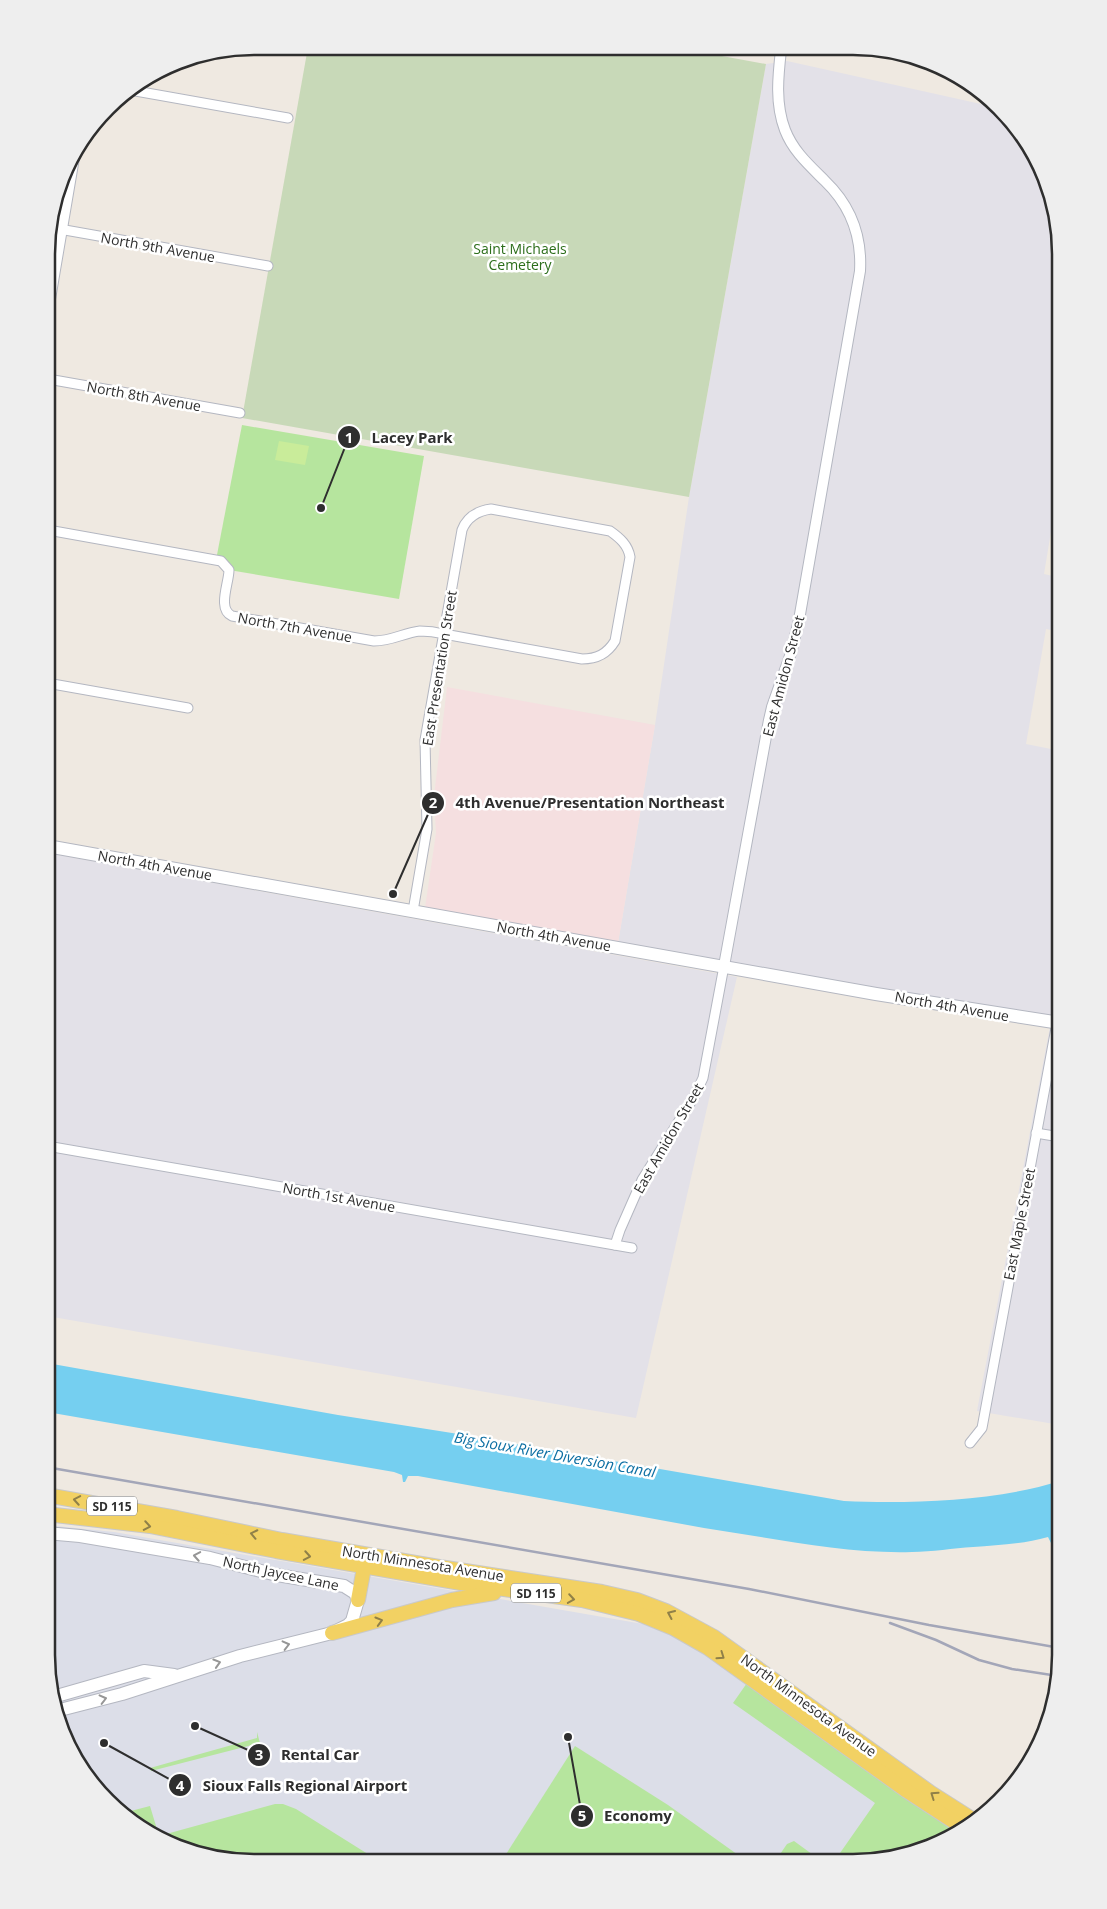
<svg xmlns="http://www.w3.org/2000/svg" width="1107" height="1909" viewBox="0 0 1107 1909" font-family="'Open Sans',sans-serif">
  <rect width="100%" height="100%" fill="#efe9e1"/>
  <!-- industrial -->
  <g fill="#e3e1e8">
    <polygon points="787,61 999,108 1026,139 1049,186 1046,189 1052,204 1061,254 1061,471 1044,574 1061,578 1061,632 1046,629 1026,744 1061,751 1061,972 1052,1018 618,943 655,725 689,497 766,64"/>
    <polygon points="47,853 737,977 636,1418 47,1316"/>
    <polygon points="1050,1027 1060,1029 1060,1425 977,1411"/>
  </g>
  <!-- medical -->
  <polygon fill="#f5dfe0" points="447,687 655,725 618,943 425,908 436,833 434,796"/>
  <!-- airport -->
  <polygon fill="#dcdee8" points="46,1525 114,1532 643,1624 675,1637 704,1652 889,1783 920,1852 853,1863 227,1861 174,1847 127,1820 89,1781 57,1722 46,1655"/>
  <!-- green -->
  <g fill="#b6e59e">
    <polygon points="242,425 424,456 399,599 229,570 216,560"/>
    <polygon points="747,1683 959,1832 920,1852 853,1863 774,1863 787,1844 794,1841 816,1857 828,1857 840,1853 875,1803 733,1703"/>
    <polygon points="257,1732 260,1743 151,1771 150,1768 257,1738"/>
    <polygon points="575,1746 668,1805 748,1862 501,1862"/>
    <polygon points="275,1804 283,1804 296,1809 379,1861 227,1861 174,1847 127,1820 123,1813 150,1806 159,1836"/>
  </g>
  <!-- cemetery -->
  <polygon fill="#c8d9b8" points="308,47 684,49 766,64 689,497 242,418"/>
  <!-- pitch -->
  <polygon fill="#c9ec9a" points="279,441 309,446 305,465 275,460"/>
  <!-- water -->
  <path fill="#75cff0" d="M 47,1363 L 338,1415 L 452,1433 L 844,1501 C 911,1504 997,1501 1060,1481 L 1060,1534 L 1053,1536 L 1053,1542 L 1051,1543 L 1048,1537 C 1024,1544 998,1545 973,1547 C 953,1548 932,1552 912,1552 C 842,1554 773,1538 704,1528 L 418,1476 L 408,1476 L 405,1482 L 403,1482 L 402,1475 L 394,1472 L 47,1412 Z"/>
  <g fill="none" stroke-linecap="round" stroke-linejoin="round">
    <defs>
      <g id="minor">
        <polyline points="130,90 288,118"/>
        <polyline points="48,227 268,266"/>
        <polyline points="48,379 240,413"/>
        <path d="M 48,530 L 221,561 L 229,570 C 229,583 217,609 232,616 L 374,641 C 392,641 403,633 420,631 C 428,631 436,632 444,634 L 582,659 C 597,659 607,654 615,641 L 630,557 C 628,545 620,538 610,531 L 491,509 C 477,511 467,517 462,530 L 425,740 L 427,829 L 413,911"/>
        <polyline points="47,683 188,708"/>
        <polyline points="1036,1133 1060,1137"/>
        <polyline points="47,1146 632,1248"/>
        <polyline points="615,1245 620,1230 642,1180 694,1097 703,1078 724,966"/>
        <polyline points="970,1443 982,1428 1061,1001"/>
      </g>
      <g id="tertiary">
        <polyline points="48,311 75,152"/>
        <path d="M 724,966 L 769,720 L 772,707 L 791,653 L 799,620 L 860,271 C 862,235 851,206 825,181 C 809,165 793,151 785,130 C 775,104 778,76 781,50"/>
      </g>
      <g id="secondary">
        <polyline points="47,846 876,994 1060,1023"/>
        <polyline points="46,1533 80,1536 210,1558 277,1575 344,1586 355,1593 358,1600 352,1621 348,1625 332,1633 240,1656 122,1694 56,1711"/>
        <polyline points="53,1697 144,1671 174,1675"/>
      </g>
      <g id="primary">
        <polyline points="46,1495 177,1518 282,1540 439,1567 602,1592 637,1600 666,1611 714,1637 931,1793 975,1821"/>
        <polyline points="46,1514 150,1526 276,1551 461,1583 582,1600 639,1614 673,1628 708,1648 907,1791 965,1829"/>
        <polyline points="358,1600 366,1557"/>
        <polyline points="332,1633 452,1600 494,1593"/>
      </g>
    </defs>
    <!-- minor casing -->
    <use href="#minor" stroke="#b4b7c1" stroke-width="11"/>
    <!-- tertiary casing -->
    <use href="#tertiary" stroke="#b4b7c1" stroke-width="12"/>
    <!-- secondary casing -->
    <use href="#secondary" stroke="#b4b7c1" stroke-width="14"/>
    <!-- primary casing -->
    <use href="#primary" stroke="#c9c9c9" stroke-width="16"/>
    <!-- minor -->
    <use href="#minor" stroke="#fff" stroke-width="9"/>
    <!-- tertiary -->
    <use href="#tertiary" stroke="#fff" stroke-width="10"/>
    <!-- secondary -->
    <use href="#secondary" stroke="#fff" stroke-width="12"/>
    <!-- primary -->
    <use href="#primary" stroke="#f2d163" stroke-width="14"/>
    <!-- rail -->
    <g stroke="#a3a6b8" stroke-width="2.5">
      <polyline points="46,1467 749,1589 929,1625 1060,1648"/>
      <polyline points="890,1623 936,1640 979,1660 1012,1669 1058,1676"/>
    </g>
  </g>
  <!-- one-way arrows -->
  <defs><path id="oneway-chevron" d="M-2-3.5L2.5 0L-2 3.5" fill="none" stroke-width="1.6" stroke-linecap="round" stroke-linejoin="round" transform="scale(1.25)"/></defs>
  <g stroke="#908048">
    <use href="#oneway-chevron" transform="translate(77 1500) rotate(-170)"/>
    <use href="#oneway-chevron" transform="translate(147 1526) rotate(10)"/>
    <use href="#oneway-chevron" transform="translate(254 1534) rotate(-168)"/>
    <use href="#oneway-chevron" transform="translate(307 1556) rotate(10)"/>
    <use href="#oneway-chevron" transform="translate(571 1599) rotate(9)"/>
    <use href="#oneway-chevron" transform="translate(671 1614) rotate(-156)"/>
    <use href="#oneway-chevron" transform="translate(379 1621) rotate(-16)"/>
    <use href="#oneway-chevron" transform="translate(721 1656) rotate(35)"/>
    <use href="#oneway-chevron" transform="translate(934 1795) rotate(-145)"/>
  </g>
  <g stroke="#969696">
    <use href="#oneway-chevron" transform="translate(197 1556) rotate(-170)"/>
    <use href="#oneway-chevron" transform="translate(286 1645) rotate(-14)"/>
    <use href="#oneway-chevron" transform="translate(217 1663) rotate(-17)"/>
    <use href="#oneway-chevron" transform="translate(103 1699) rotate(-14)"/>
  </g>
  <g text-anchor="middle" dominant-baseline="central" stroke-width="5" stroke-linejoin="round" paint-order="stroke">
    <!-- shield labels -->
    <g fill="#fff" stroke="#6d6d6d" stroke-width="1">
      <rect x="87" y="1496.5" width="50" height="19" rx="4"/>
      <rect x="511" y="1583.5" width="50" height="19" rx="4"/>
    </g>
    <g font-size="12" font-weight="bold" fill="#2e2e2e">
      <text x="112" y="1506">SD 115</text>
      <text x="536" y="1593">SD 115</text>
    </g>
    <!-- street labels -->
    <g font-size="14" fill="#2e2e2e" stroke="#fff">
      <text transform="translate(158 247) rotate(10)">North 9th Avenue</text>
      <text transform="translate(144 396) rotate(10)">North 8th Avenue</text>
      <text transform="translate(295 627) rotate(10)">North 7th Avenue</text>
      <text transform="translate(439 668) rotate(-81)">East Presentation Street</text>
      <text transform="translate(783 676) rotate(-75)">East Amidon Street</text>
      <text transform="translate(155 865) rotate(10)">North 4th Avenue</text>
      <text transform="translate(554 936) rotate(10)">North 4th Avenue</text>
      <text transform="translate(952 1006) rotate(10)">North 4th Avenue</text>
      <text transform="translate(668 1138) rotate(-60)">East Amidon Street</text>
      <text transform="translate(339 1197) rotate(10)">North 1st Avenue</text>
      <text transform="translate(1019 1224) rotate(-79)">East Maple Street</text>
      <text transform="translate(423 1563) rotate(9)">North Minnesota Avenue</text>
      <text transform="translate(281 1573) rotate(12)">North Jaycee Lane</text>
      <text transform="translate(809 1705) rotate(36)">North Minnesota Avenue</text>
    </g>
    <!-- park labels -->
    <g font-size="14" fill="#2c6e1b" stroke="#fff">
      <text x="520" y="248">Saint Michaels<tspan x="520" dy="16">Cemetery</tspan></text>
    </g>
    <!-- water labels -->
    <g font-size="15" font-style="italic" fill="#0d6fa3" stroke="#fff">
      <text transform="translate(555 1454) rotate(10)">Big Sioux River Diversion Canal</text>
    </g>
  </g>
  <!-- crop -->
  <path d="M0 0H1107V1909H0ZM254 55H853A199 199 0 0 1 1052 254V1655A199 199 0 0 1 853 1854H254A199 199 0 0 1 55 1655V254A199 199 0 0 1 254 55Z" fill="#eee" fill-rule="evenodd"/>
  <path fill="none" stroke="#2e2e2e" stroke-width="2.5" d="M254 55H853A199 199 0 0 1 1052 254V1655A199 199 0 0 1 853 1854H254A199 199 0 0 1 55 1655V254A199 199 0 0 1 254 55Z"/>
  <!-- callouts -->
  <path fill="none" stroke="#2e2e2e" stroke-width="2" d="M321 508L349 437M393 894L433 803M195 1726L259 1755M104 1743L180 1785M568 1737L582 1816"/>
  <g fill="#2e2e2e" stroke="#fff" stroke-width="2">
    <circle cx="321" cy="508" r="5"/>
    <circle cx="393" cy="894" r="5"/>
    <circle cx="195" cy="1726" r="5"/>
    <circle cx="104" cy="1743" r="5"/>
    <circle cx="568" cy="1737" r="5"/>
    <circle cx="349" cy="437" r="12"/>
    <circle cx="433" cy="803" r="12"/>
    <circle cx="259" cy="1755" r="12"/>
    <circle cx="180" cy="1785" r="12"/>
    <circle cx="582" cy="1816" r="12"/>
  </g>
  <g font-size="15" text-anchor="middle" font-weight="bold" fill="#fff">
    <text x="349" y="443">1</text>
    <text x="433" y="808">2</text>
    <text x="259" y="1760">3</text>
    <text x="180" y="1791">4</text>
    <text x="582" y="1821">5</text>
  </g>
  <g font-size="15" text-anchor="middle" font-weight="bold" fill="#2e2e2e" stroke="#fff" stroke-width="5" stroke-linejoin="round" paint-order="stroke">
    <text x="412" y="443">Lacey Park</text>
    <text x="590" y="808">4th Avenue/Presentation Northeast</text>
    <text x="320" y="1760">Rental Car</text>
    <text x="305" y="1791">Sioux Falls Regional Airport</text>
    <text x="638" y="1821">Economy</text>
  </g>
</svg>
